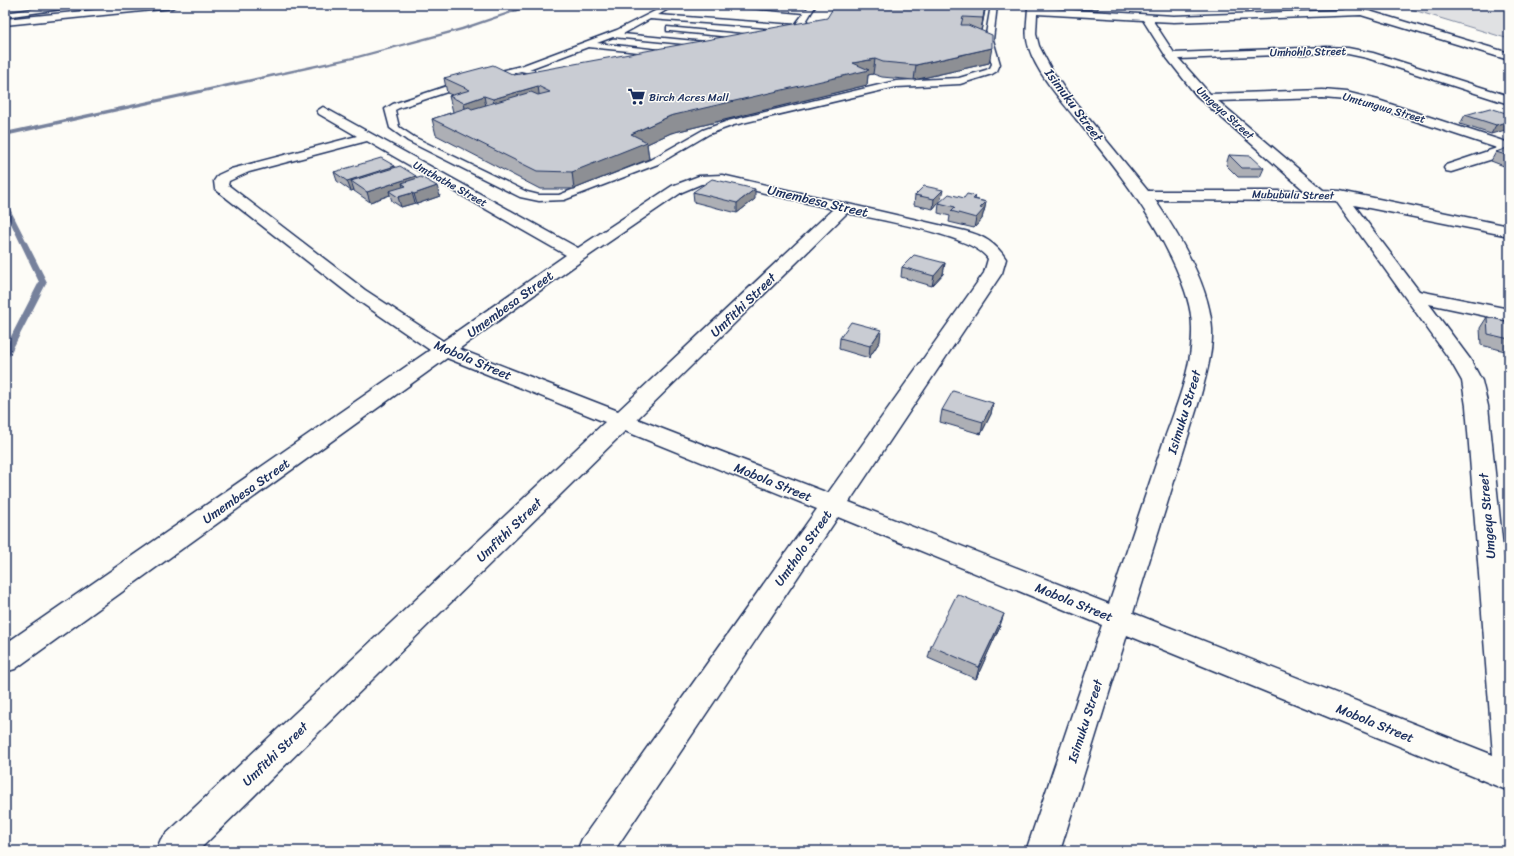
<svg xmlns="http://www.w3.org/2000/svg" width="1514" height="856" viewBox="0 0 1514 856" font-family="Sriracha,sans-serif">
  <rect width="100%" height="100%" fill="#fdfcf7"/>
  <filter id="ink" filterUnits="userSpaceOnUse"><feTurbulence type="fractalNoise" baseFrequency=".025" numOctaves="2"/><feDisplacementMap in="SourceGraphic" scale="8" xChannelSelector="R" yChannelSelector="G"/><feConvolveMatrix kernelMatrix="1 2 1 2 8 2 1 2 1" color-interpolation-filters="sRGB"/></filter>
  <g filter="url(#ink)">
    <!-- green -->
    <polygon fill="#e0e1e3" stroke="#7e88a0" points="1397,5 1509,5 1509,39"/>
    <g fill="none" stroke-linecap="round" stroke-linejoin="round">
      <!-- stream -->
      <g fill="#76819c" fill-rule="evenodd">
        <polygon points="529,5 535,5 463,30 358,58 5,136 5,132 357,56 461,28"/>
        <polygon points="5,203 8,205 47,282 9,356 5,358 5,348 39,282 5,211"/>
      </g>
      <defs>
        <g id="service">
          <polygon points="60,5 78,5 75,7 5,17 5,13"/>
          <polygon points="667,5 675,5 658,15 795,25 804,13 740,7 737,5 764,5 807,9 810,5 816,5 802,28 782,34 778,32 785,29 650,19 623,34 705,42 709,44 705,46 613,37 597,43 659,50 663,52 659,54 588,47 529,69 534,70 534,74 521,71 474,83 399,108 395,110 399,127 414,137 527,192 539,195 559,195 650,160 703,130 728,121 896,81 959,78 986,70 990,68 992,64 985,40 991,5 997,5 993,40 1000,64 997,71 992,74 960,84 896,87 734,125 709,134 658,164 564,200 539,201 520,197 408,141 390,128 385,109 393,104 468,79 521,66 617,30"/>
          <polygon points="667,27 751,35 755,37 751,39 670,31 667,31"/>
        </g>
        <path id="minor" d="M 1028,5 L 1038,5 L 1038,8 L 1174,16 L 1345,10 L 1341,7 L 1343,5 L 1349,5 L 1509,53 L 1509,60 L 1361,15 L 1174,22 L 1153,21 L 1174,53 L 1327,47 L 1348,48 L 1373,53 L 1509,96 L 1509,104 L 1367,58 L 1348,54 L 1327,53 L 1179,59 L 1210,94 L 1323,90 L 1346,92 L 1378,100 L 1509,143 L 1509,154 L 1451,172 L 1446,171 L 1444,168 L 1446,165 L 1497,148 L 1370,106 L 1346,100 L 1323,98 L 1218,101 L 1323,190 L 1340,191 L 1509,226 L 1509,236 L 1354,205 L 1419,291 L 1509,309 L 1509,321 L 1429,304 L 1470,359 L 1482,381 L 1488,406 L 1509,606 L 1509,791 L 1127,635 L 1060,851 L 1026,851 L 1102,625 L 838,517 L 614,851 L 577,851 L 582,839 L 817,509 L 625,431 L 198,851 L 156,851 L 161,839 L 605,422 L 447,358 L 15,669 L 5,672 L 5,644 L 430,350 L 353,297 L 215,189 L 214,181 L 218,175 L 231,169 L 357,136 L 319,114 L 317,111 L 323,107 L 578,248 L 672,186 L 699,176 L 722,175 L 965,231 C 982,235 996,243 1006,259 L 1002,273 L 849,502 L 1109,604 C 1127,550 1145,497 1163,443 C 1176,407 1193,367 1192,328 C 1192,307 1184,287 1176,268 C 1151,212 1114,166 1076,119 C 1060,99 1037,73 1029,48 C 1024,34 1028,19 1028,5 ZM 1037,14 L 1143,20 L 1167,58 L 1196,95 L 1305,191 L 1148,191 L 1066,91 L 1051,69 L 1039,46 L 1036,34 ZM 367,141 L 566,255 L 443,341 L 365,290 L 228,185 L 229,181 L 249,172 ZM 722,183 L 833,209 L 618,411 L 459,349 L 584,259 L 682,192 L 701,184 ZM 1155,200 L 1336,201 L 1450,360 L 1462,381 L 1466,406 L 1493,755 L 1133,613 L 1200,398 C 1206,376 1213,352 1212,329 C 1210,286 1179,235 1155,200 ZM 847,213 C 876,219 976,236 988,259 L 984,273 L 828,493 L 637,419 Z"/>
        <polygon id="primary" points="144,5 177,5 172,8 5,25 5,19"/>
      </defs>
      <!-- service casing -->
      <use href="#service" stroke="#1b2f5e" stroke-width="3"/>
      <!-- minor casing -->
      <use href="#minor" stroke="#1b2f5e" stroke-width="3"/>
      <!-- primary casing -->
      <use href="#primary" stroke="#1b2f5e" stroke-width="3"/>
      <!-- service -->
      <use href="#service" fill="#fdfcf7" fill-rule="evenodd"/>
      <!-- minor -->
      <use href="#minor" fill="#fdfcf7" fill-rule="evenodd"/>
      <!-- primary -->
      <use href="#primary" fill="#fdfcf7" fill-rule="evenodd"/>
    </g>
    <!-- wall -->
    <g fill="#adafb5" stroke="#1b2f5e">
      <polygon points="986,5 981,30 989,63 914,80 882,77 873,74 868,75 867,85 671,133 647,144 649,159 574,189 540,189 436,135 432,119 453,112 449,96 452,95 447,93 444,78 514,75"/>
      <polygon points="1083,5 1099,5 1098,9 1082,8"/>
      <polygon points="1509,114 1491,134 1460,124 1465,115"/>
      <polygon points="1509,149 1509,168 1491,161 1496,152"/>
      <polygon points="1229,155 1264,168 1260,177 1238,177 1226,165"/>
      <polygon points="395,167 417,178 440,196 417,204 415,203 401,207 392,201 390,195 370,202 354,191 354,190 351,191 337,181 334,172"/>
      <polygon points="693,192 755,199 737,213 694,202"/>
      <polygon points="915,195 941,199 933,209 914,205"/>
      <polygon points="976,196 975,199 986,202 984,212 983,214 982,219 974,228 949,222 950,216 938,213 939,203 964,198"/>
      <polygon points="945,263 943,274 932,286 901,277 902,267"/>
      <polygon points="1487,317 1509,322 1509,352 1481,345 1480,328"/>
      <polygon points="840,338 880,341 869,358 839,349"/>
      <polygon points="993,403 991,414 981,434 940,422 942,410"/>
      <polygon points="1000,626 976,679 928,658 931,646"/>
    </g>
    <!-- shaded-wall -->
    <g fill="#8d8f94" stroke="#1b2f5e">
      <polygon points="985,5 986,5 981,32 983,18"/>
      <polygon points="992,48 989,63 914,80 916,65"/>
      <polygon points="875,59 873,74 868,75 867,85 671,133 647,144 649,159 574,189 572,172 631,134 670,116 853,63"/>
      <polygon points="538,86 540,101 496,115 493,99"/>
      <polygon points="484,96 487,112 467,119 464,103"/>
      <polygon points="1509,121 1509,129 1491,134 1496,125"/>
      <polygon points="395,166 397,176 351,181 354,190 351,191 347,181"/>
      <polygon points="416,176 419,185 406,186 402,183 404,190 389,191 390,195 370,202 367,192"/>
      <polygon points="437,186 440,196 417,204 414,194"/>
      <polygon points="755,189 755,199 737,213 737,203"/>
      <polygon points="943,190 941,199 933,209 934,199"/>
      <polygon points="412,193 415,203 401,207 398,197"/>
      <polygon points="986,202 984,212 983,214 982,219 974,228 976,218 980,208"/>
      <polygon points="945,263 943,274 932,286 934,276"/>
      <polygon points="881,330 880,341 869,358 870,346"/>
      <polygon points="993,403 991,414 981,434 983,422"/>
      <polygon points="1004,614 1000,626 976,679 979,667"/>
    </g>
    <!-- building -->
    <g fill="#c9ccd3" stroke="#1b2f5e">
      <polygon points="835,5 985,5 983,18 963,17 961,25 968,25 992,35 992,48 916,65 883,62 875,59 853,63 869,70 670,116 631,134 647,142 572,172 537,171 432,119 469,107 472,109 531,92 538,95 550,92 538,86 493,99 484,96 464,103 449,96 470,90 444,78 493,65 514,75 827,18"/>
      <polygon points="1490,108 1509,114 1509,121 1496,125 1465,115"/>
      <polygon points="1507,148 1509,149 1509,156 1496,152"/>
      <polygon points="1229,155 1251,156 1264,168 1242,168"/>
      <polygon points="381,158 395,166 347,181 334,172"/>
      <polygon points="400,166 416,176 367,192 351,181"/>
      <polygon points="421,177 437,186 414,194 412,193 398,197 389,191 406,186 402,183"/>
      <polygon points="712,179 755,189 737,203 693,192"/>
      <polygon points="924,186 943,190 934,199 915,195"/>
      <polygon points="949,194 964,198 967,194 976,196 973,199 986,202 980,208 984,209 976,218 951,211 955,207 939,203"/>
      <polygon points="914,255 945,263 934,276 902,267"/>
      <polygon points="1487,317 1509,322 1509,339 1488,334"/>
      <polygon points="851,322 881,330 870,346 840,338"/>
      <polygon points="953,391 993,403 983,422 942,410"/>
      <polygon points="957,594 1004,614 979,667 931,646"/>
    </g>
  </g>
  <!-- icons -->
  <defs>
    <symbol id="supermarket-bare" viewBox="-9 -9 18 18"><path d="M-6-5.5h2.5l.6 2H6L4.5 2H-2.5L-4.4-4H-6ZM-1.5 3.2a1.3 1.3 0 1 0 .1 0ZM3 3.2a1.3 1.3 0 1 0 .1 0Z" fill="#1b2f5e" stroke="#fdfcf7" stroke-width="2.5" paint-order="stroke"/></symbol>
  </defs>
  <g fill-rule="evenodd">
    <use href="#supermarket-bare" x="624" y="84" width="25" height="25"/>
  </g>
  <g text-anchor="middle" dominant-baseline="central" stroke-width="3" stroke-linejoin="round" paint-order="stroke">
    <!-- far-street labels -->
    <g font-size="11" fill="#1b2f5e" stroke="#fdfcf7">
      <text transform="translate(1308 52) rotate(-1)">Umhohlo Street</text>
      <text transform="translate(1384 108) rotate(16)">Umtungwa Street</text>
      <text transform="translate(1225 113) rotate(42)">Umgeya Street</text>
      <text transform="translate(450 184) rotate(29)">Umthathe Street</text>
      <text transform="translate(1293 195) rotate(1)">Mububulu Street</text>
    </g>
    <!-- far-poi labels -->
    <g font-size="11" fill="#1b2f5e" stroke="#fdfcf7" text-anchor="start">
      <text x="649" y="97">Birch Acres Mall</text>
    </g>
    <!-- street labels -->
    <g font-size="13" fill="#1b2f5e" stroke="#fdfcf7">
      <text transform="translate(1074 105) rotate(53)">Isimuku Street</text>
      <text transform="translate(818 201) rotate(13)">Umembesa Street</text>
      <text transform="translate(510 304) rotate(-36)">Umembesa Street</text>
      <text transform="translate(743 305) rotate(-44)">Umfithi Street</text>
      <text transform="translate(473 360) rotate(23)">Mobola Street</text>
      <text transform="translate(1184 412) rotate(-73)">Isimuku Street</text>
      <text transform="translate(773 482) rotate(22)">Mobola Street</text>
      <text transform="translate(246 491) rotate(-35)">Umembesa Street</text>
      <text transform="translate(1487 516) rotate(-95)">Umgeya Street</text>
      <text transform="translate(509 530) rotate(-44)">Umfithi Street</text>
      <text transform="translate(803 548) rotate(-55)">Umtholo Street</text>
      <text transform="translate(1074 602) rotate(22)">Mobola Street</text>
      <text transform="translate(1085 721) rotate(-72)">Isimuku Street</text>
      <text transform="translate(1375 723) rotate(22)">Mobola Street</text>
      <text transform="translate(275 754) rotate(-44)">Umfithi Street</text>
    </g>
  </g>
  <!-- margin -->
  <rect width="1514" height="856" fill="none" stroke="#fdfcf7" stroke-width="20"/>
  <rect x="10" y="10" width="1494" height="836" fill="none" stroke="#1b2f5e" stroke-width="1.5" filter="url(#ink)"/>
</svg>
